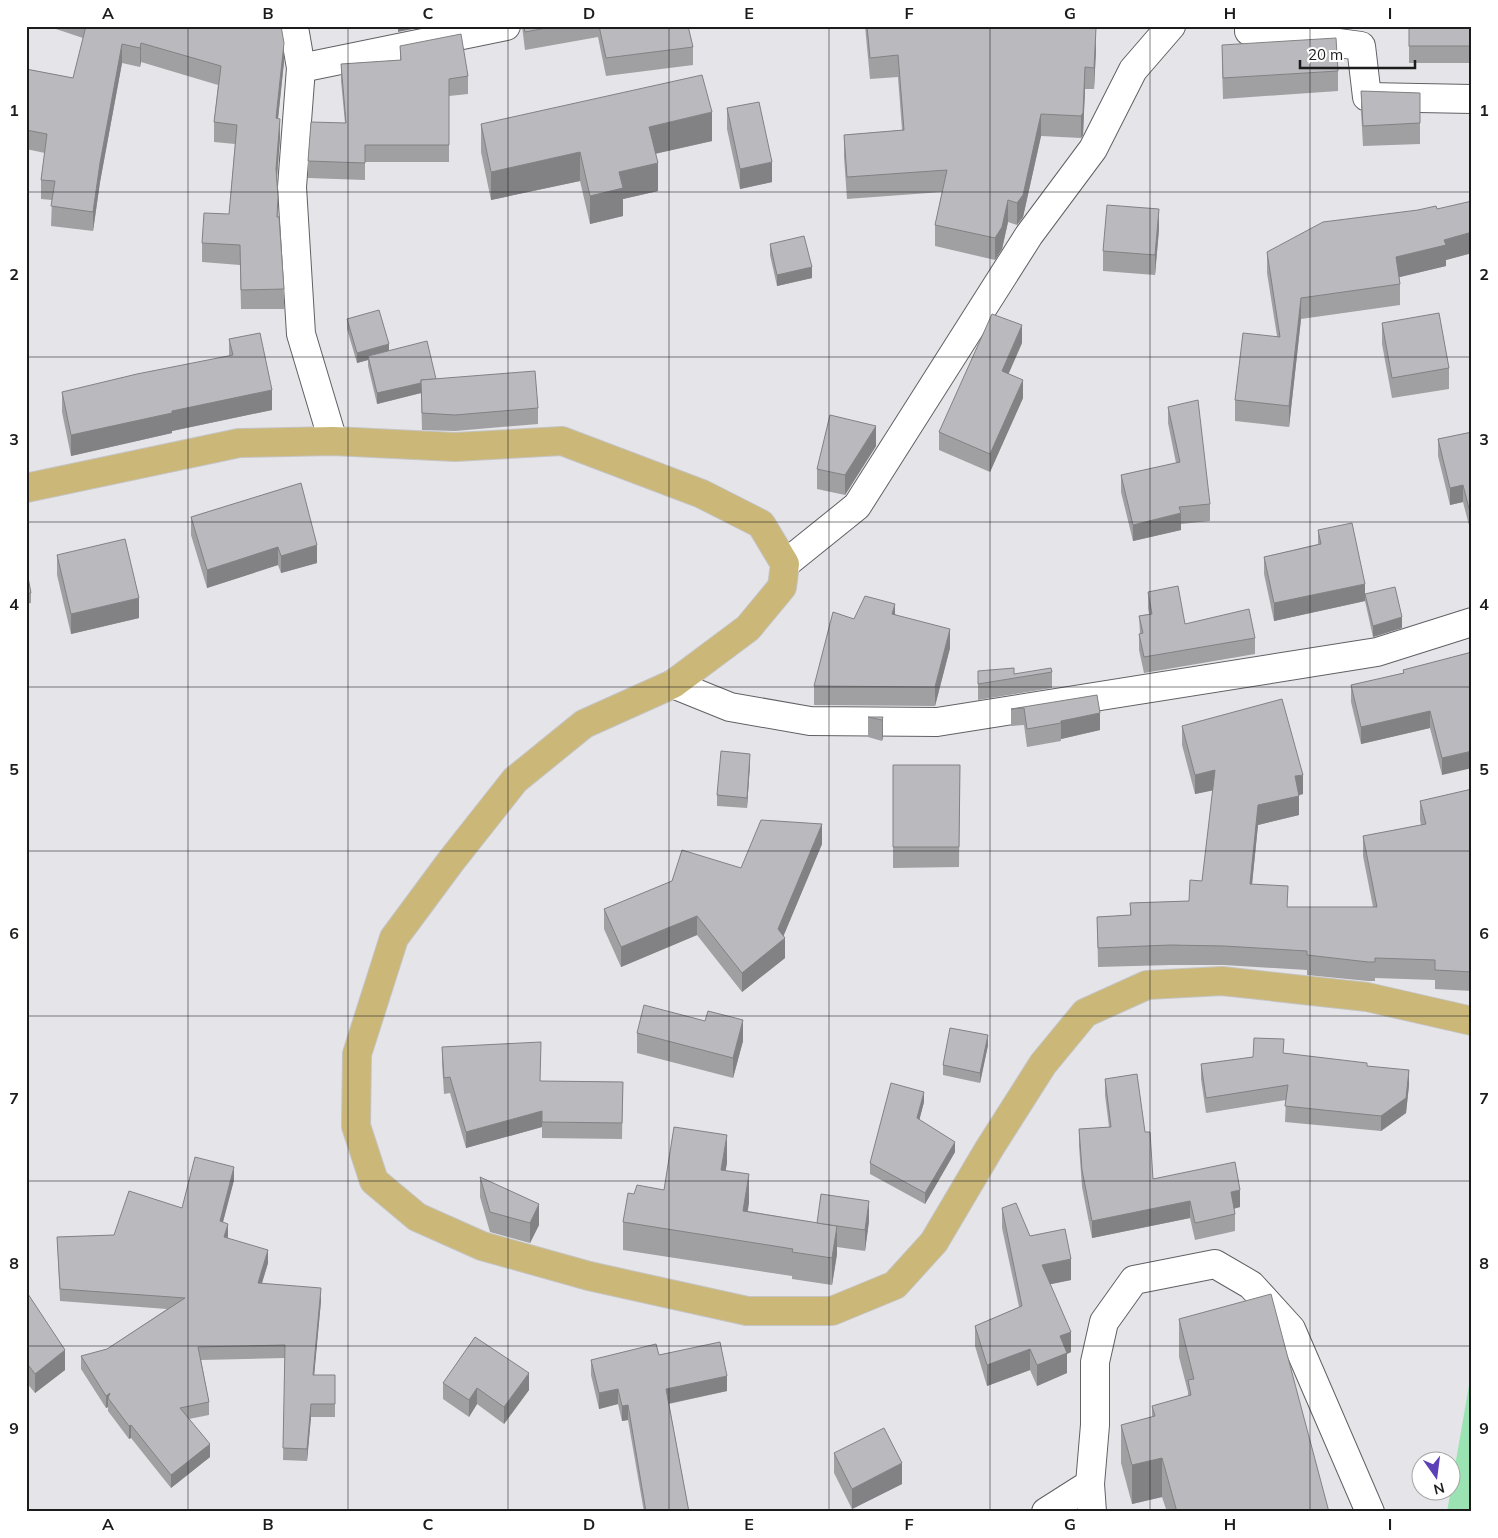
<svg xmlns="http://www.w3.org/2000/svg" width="1498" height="1538" viewBox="0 0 1498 1538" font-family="Mulish,sans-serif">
  <rect width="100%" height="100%" fill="#e5e5e9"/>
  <!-- green -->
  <polygon fill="#9ce3b3" points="1472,1368 1472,1512 1447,1512"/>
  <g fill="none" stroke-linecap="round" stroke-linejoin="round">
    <defs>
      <g id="minor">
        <polyline points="292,26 295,33 301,68 292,187 301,334 333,441"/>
        <polyline points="1249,26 1249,31 1361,46 1367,97 1472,99"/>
        <polyline points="301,68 506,26"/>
        <polyline points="785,564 857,506 1029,235 1093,149 1133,70 1171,26"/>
        <polyline points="673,684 730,707 810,721 937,722 1377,652 1472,622"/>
        <polyline points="1090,1484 1092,1512"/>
        <polyline points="1046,1512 1090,1484 1095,1425 1095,1362 1104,1322 1134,1280 1215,1264 1251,1285 1291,1329 1370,1512"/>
      </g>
      <polyline id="major" points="26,488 239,443 333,441 455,447 562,441 702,494 761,524 785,564 782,587 748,628 673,684 584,724 515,780 451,861 394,938 357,1054 356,1126 374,1181 417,1217 482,1246 589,1276 747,1311 832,1311 895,1285 934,1242 989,1149 1043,1064 1085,1013 1147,985 1222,981 1367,997 1472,1021"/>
    </defs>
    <!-- minor casing -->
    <use href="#minor" stroke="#606164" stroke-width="30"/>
    <!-- major casing -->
    <use href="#major" stroke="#c4c4c4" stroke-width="30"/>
    <!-- minor -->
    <use href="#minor" stroke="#fff" stroke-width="28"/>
    <!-- major -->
    <use href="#major" stroke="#cbb778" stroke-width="28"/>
  </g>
  <!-- wall -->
  <g fill="#a0a0a3">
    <polygon points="47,26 281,26 284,62 278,118 280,138 277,179 278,217 284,289 284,309 241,309 240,265 202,262 202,243 229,214 235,144 214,142 214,122 218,85 141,62 140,67 122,63 100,182 93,231 51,226 52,200 41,199 41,180 45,153 26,149 26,69 73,78 83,38"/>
    <polygon points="522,26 688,26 693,47 693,65 606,76 598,37 525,50"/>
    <polygon points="865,26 1055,26 1096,50 1094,89 1085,89 1083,135 1081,138 1041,136 1023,217 1017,225 1008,222 1002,249 995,260 935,246 935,225 942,192 847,199 844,157 844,135 902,130 898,77 870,79"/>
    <rect x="1409" y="26" width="63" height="37"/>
    <polygon points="1222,45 1338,71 1338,91 1223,99 1222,66"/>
    <polygon points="400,46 468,76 468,94 449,96 449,162 365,162 365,180 308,178 308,161 345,123 341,81 341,64 400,60"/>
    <polygon points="1361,91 1420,93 1420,144 1363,146 1361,111"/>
    <polygon points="727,108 772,182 740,189 727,129"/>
    <polygon points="481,124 712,141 655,154 658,191 623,199 623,216 590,224 580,181 491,200 481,152"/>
    <polygon points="1437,209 1472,253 1446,260 1446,266 1399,277 1400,284 1400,305 1301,319 1289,427 1235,421 1235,400 1277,336 1267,273 1267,252"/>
    <polygon points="1159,229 1155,275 1103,271 1103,251"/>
    <polygon points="770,244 812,278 777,286 770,255"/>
    <polygon points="347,319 389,350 436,379 538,408 538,424 455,431 422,430 421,393 377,404 368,366 368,360 357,363 347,329"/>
    <polygon points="1382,323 1449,368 1449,389 1392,398 1382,344"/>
    <polygon points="229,339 272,410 172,431 172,433 71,456 62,412 62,392 229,356"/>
    <polygon points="1022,343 1008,374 1023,398 990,472 939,450 939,432"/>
    <polygon points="1168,407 1210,504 1210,521 1181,524 1181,530 1133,541 1121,492 1121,475 1176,463 1168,423"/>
    <polygon points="1472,432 1472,537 1463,502 1450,505 1438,456 1438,439"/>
    <polygon points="876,446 845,495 817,489 817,469"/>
    <polygon points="301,483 317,563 281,573 278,565 207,588 191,535 191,517"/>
    <polygon points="1318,530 1365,594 1402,628 1373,637 1365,601 1274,621 1264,574 1264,557 1318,544"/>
    <polygon points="57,555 139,618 71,634 57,575"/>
    <polygon points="26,567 31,593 31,603 26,604"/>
    <polygon points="1148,592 1185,624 1255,638 1255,654 1144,673 1139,650 1139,634 1140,634 1139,616 1149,614 1148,608"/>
    <polygon points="895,614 950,648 935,706 814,705 814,686 854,619"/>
    <polygon points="1472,652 1442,775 1430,728 1361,744 1351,702 1351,685 1403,673 1403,670"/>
    <polygon points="978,671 1014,674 1052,672 1052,688 978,700"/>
    <polygon points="1097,695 1100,730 1061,739 1061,741 1027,747 1024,725 1011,726 1011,709"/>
    <polygon points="868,717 883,717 883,737 882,741 868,737"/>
    <polygon points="1182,726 1303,794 1299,795 1299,815 1258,825 1252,884 1288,907 1373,907 1363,856 1363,836 1421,825 1420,820 1420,801 1472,789 1472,991 1435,989 1435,980 1375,978 1375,981 1368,981 1307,975 1307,970 1224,965 1170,965 1098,967 1097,917 1130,915 1130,903 1189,901 1202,881 1213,790 1195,794 1182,745"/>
    <polygon points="750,764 747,808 717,806 717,795"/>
    <polygon points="893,765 960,765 959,867 893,868"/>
    <polygon points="822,844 783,936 785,958 742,992 697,935 621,967 604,929 604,909"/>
    <polygon points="705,1021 743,1041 733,1078 637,1053 637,1033"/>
    <polygon points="988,1045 980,1083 943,1075 943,1065"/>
    <polygon points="442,1047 541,1081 623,1082 622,1139 542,1138 542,1127 466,1148 450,1093 444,1094 442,1063"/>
    <polygon points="1284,1053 1367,1066 1409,1085 1406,1113 1381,1131 1285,1122 1286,1100 1206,1113 1201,1079 1201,1064"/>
    <polygon points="1105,1079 1145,1132 1153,1179 1240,1207 1234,1209 1235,1214 1235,1231 1195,1240 1190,1218 1092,1238 1082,1187 1079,1146 1079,1129 1109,1127 1105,1095"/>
    <polygon points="924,1102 919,1120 955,1152 925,1204 870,1174 870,1163"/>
    <polygon points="727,1163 725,1170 749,1202 748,1211 817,1223 869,1221 865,1251 837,1247 837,1254 832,1285 792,1279 792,1276 623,1250 623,1222 634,1194 664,1190"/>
    <polygon points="480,1177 539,1225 530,1243 490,1232 480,1197"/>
    <polygon points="234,1180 223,1222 228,1236 228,1238 268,1263 262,1283 321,1301 314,1375 335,1375 335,1417 311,1417 307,1461 283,1460 285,1358 201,1360 209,1402 209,1415 189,1419 210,1457 171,1488 131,1438 129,1439 108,1411 108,1407 106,1408 81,1369 81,1356 107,1349 167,1309 60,1301 57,1237 114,1235 182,1208"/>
    <polygon points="1002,1208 1030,1236 1071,1280 1050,1284 1071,1352 1067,1354 1067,1373 1037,1386 1030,1370 987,1386 975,1346 975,1326 1019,1307 1002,1228"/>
    <polygon points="26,1291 65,1370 35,1393 26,1382"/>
    <polygon points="1179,1319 1329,1512 1167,1512 1162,1497 1132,1504 1121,1463 1121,1425 1152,1417 1152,1406 1188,1396 1188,1392 1179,1357"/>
    <polygon points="659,1355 727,1391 669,1404 689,1512 644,1512 628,1420 622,1421 618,1404 599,1409 591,1375 591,1360"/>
    <polygon points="443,1383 529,1390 504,1424 477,1404 469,1417 443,1399"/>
    <polygon points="834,1453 902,1484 852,1509 834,1473"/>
  </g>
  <!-- shaded-wall -->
  <g fill="#828285">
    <polygon points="398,26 427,26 398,32"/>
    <polygon points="1096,28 1096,50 1094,89 1094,68"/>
    <polygon points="141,43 141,62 140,67 140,48"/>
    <polygon points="284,43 284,62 276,138 276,118"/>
    <polygon points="122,44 122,63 100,182 93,231 93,212 100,163"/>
    <polygon points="1085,67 1085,89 1083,135 1081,138 1081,116"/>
    <polygon points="712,112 712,141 649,155 649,127"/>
    <polygon points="1041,114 1041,136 1023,217 1017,225 1017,203"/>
    <polygon points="280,119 280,138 276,188 276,169"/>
    <polygon points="580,152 580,181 491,200 491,172"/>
    <polygon points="772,162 772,182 740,189 740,169"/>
    <polygon points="658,163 658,191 623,199 623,216 590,224 590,196 619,172"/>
    <polygon points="1008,200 1008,222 1002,249 995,260 995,238"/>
    <polygon points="1159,209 1159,229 1155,275 1155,255"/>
    <polygon points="1472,232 1472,253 1446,260 1446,266 1396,278 1396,257 1444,240"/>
    <polygon points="812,267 812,278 777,286 777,275"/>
    <polygon points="1301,298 1301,319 1289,427 1289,406"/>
    <polygon points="1022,325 1022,343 1002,389 1002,371"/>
    <polygon points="389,344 389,354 368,356 368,360 357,363 357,353"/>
    <polygon points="1023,380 1023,398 990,472 990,454"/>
    <polygon points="421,383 421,393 377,404 377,393"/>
    <polygon points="272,390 272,410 172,431 172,433 71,456 71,435 172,411"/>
    <polygon points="876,426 876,446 845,495 845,475"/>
    <polygon points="1463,485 1463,502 1450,505 1450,488"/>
    <polygon points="1181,513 1181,530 1133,541 1133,525"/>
    <polygon points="317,545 317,563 281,573 281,556"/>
    <polygon points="278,547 278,565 207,588 207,570"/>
    <polygon points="1365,584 1365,601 1274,621 1274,603"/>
    <polygon points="139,598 139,618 71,634 71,614"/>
    <polygon points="895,604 895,624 892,614"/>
    <polygon points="1402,617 1402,628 1373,637 1373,626"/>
    <polygon points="950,629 950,648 935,706 935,687"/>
    <polygon points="1430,711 1430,728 1361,744 1361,727"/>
    <polygon points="1100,713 1100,730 1061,739 1061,721"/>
    <polygon points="883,717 883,737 882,741 882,720"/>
    <polygon points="1472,751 1472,768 1442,775 1442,758"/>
    <polygon points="750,754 750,764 747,808 747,798"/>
    <polygon points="1215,770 1215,790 1195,794 1195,775"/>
    <polygon points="1303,775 1303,794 1295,796 1295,776"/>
    <polygon points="1299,796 1299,815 1258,825 1250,904 1250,884 1258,805"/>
    <polygon points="822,824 822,844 781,942 785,938 785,958 742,992 742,973 778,929"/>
    <polygon points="697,916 697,935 621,967 621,947"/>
    <polygon points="743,1020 743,1041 733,1078 733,1058"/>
    <polygon points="988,1035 988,1045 980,1083 980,1073"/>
    <polygon points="1409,1070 1409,1085 1406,1113 1381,1131 1381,1116"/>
    <polygon points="924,1092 924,1102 917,1129 917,1118"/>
    <polygon points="542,1111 542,1127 466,1148 466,1132"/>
    <polygon points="727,1135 727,1163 721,1197 721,1170"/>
    <polygon points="955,1142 955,1152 925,1204 925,1193"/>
    <polygon points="234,1167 234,1180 220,1233 220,1221"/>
    <polygon points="749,1174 749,1202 743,1238 743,1211"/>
    <polygon points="1240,1190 1240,1207 1231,1209 1231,1192"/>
    <polygon points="869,1201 869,1221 865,1251 865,1230"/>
    <polygon points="1190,1201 1190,1218 1092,1238 1092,1221"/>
    <polygon points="539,1204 539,1225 530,1243 530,1223"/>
    <polygon points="228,1224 228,1236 224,1250 224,1237"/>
    <polygon points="837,1226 837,1254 832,1285 832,1258"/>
    <polygon points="268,1250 268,1263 258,1296 258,1283"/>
    <polygon points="1071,1259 1071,1280 1042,1286 1042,1265"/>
    <polygon points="321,1288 321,1301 313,1388 313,1375"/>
    <polygon points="1071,1332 1071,1352 1067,1354 1067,1373 1037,1386 1037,1365 1060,1336"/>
    <polygon points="1030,1349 1030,1370 987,1386 987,1365"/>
    <polygon points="65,1350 65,1370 35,1393 35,1374"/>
    <polygon points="529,1373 529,1390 504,1424 504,1407"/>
    <polygon points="727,1376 727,1391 666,1404 666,1389"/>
    <polygon points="477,1388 477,1404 469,1417 469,1400"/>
    <polygon points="618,1389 618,1404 599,1409 599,1393"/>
    <polygon points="110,1393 108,1398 108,1407 106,1408 106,1396"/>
    <polygon points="311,1404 311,1417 307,1461 307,1449"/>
    <polygon points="628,1405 628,1420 622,1421 622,1406"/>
    <polygon points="131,1425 131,1438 129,1439 129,1426"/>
    <polygon points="210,1444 210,1457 171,1488 171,1475"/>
    <polygon points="1162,1458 1162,1497 1132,1504 1132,1465"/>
    <polygon points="902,1463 902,1484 852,1509 852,1489"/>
  </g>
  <!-- building -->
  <g fill="#bababe" stroke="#828285">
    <polygon points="86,26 281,26 284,43 276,118 280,119 276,169 278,197 277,217 279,217 284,289 241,290 240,245 202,243 204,213 229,214 237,125 214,122 221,66 141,43 140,48 122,44 100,163 93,212 51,206 55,181 41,180 47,134 26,130 26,69 73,78"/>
    <polygon points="524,26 557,26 525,32"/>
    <polygon points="599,26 688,26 693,47 606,58"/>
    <polygon points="867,26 1055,26 1096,28 1094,68 1085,67 1083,113 1081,116 1041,114 1023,195 1017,203 1008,200 1002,227 995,238 935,225 947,170 847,177 844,135 904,130 898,55 870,58"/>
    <rect x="1409" y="26" width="63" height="20"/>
    <polygon points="461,34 468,76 449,79 449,145 365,145 365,163 308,161 311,122 346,123 341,64 401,60 400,46"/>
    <polygon points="1336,38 1338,71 1223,78 1222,45"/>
    <polygon points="702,75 712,112 649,127 658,163 619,172 623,188 590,196 580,152 491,172 481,124"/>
    <polygon points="1361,91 1420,93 1420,123 1363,126"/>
    <polygon points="759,102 772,162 740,169 727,108"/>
    <polygon points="1472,201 1472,232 1444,240 1446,245 1396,257 1400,284 1301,298 1289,406 1235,400 1243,333 1280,337 1267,252 1323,222 1418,210 1436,206 1437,209"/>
    <polygon points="1107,205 1159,209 1155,255 1103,251"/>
    <polygon points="804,236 812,267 777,275 770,244"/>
    <polygon points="379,310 389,344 357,353 347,319"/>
    <polygon points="1439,313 1449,368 1392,378 1382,323"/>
    <polygon points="992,314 1022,325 1002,371 1023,380 990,454 939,432"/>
    <polygon points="260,333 272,390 172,411 172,413 71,435 62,392 137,374 233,355 229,339"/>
    <polygon points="427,341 436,379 421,380 421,383 377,393 368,356"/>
    <polygon points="535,371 538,408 455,415 422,413 421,380"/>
    <polygon points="1198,400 1210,504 1179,507 1181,513 1133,525 1121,475 1180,462 1168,407"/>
    <polygon points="830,415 876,426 845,475 817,469"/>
    <polygon points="1472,432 1472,520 1463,485 1450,488 1438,439"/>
    <polygon points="301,483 317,545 281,556 278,547 207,570 191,517"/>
    <polygon points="1352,523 1365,584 1274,603 1264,557 1321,544 1318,530"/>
    <polygon points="125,539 139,598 71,614 57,555"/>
    <polygon points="26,567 31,593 26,594"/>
    <polygon points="1178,586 1185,624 1249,609 1255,638 1144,657 1139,634 1143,633 1139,616 1152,614 1148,592"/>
    <polygon points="1395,587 1402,617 1373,626 1365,594"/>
    <polygon points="865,596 895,604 892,614 950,629 935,687 814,686 833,612 854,619"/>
    <polygon points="1472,652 1472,689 1470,689 1472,694 1472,751 1442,758 1430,711 1361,727 1351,685 1404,673 1403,670"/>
    <polygon points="1014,668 1014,674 1051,668 1052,672 978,684 978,671"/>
    <polygon points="1097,695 1100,713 1061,721 1061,723 1027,729 1024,708 1011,709"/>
    <polygon points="1282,699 1303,775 1295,776 1299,796 1258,805 1250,884 1288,886 1287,907 1377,907 1363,836 1426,824 1420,801 1472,789 1472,972 1435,970 1435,960 1375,958 1375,962 1368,962 1307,955 1307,951 1224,946 1170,945 1098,948 1097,917 1131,915 1130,903 1189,901 1190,880 1202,881 1215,770 1195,775 1182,726"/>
    <polygon points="868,717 883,717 882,720"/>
    <polygon points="721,751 750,754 747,798 717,795"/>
    <polygon points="893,765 960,765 959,847 893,847"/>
    <polygon points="761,820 822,824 778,929 785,938 742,973 697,916 621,947 604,909 672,881 682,850 741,868"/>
    <polygon points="644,1005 705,1021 708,1011 743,1020 733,1058 637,1033"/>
    <polygon points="950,1028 988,1035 980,1073 943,1065"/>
    <polygon points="1254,1038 1284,1039 1283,1053 1367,1063 1367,1066 1409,1070 1406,1098 1381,1116 1285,1106 1288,1085 1206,1098 1201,1064 1253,1057"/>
    <polygon points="541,1042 540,1081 623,1082 622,1123 542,1122 542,1111 466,1132 450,1077 444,1078 442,1047"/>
    <polygon points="1137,1074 1145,1132 1150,1132 1153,1179 1235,1162 1240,1190 1231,1192 1235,1214 1195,1223 1190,1201 1092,1221 1082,1170 1079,1129 1111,1127 1105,1079"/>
    <polygon points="891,1083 924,1092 917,1118 955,1142 925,1193 870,1163"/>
    <polygon points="674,1127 727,1135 721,1170 749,1174 743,1211 837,1226 832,1258 792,1252 793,1249 623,1222 628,1193 634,1194 637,1185 664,1190"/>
    <polygon points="195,1157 234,1167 220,1221 228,1224 224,1237 268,1250 258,1283 321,1288 313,1375 335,1375 335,1404 311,1404 307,1449 283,1448 285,1345 198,1347 209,1402 180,1408 210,1444 171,1475 131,1425 129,1426 108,1398 110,1393 106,1396 81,1356 107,1349 185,1298 60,1289 57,1237 114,1235 129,1191 182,1208"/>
    <polygon points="480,1177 539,1204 530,1223 490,1212"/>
    <polygon points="821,1194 869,1201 865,1230 817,1223"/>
    <polygon points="1016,1203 1030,1236 1065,1229 1071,1259 1042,1265 1071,1332 1060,1336 1067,1353 1037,1365 1030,1349 987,1365 975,1326 1022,1306 1002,1208"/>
    <polygon points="26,1291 65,1350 35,1374 26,1362"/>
    <polygon points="1271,1294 1329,1512 1177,1512 1162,1458 1132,1465 1121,1425 1155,1416 1152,1406 1191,1395 1188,1380 1194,1379 1179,1319"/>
    <polygon points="475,1337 529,1373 504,1407 477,1388 469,1400 443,1383"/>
    <polygon points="720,1342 727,1376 666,1389 689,1512 646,1512 628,1405 622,1406 618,1389 599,1393 591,1360 656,1344 659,1355"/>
    <polygon points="884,1428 902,1463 852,1489 834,1453"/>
  </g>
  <!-- grid -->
  <path fill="none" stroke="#1c1c1d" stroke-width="1" stroke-opacity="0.55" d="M 188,26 L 188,1512M 348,26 L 348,1512M 508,26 L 508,1512M 669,26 L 669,1512M 829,26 L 829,1512M 990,26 L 990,1512M 1150,26 L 1150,1512M 1310,26 L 1310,1512M 26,192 L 1472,192M 26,357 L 1472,357M 26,522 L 1472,522M 26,687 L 1472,687M 26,851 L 1472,851M 26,1016 L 1472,1016M 26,1181 L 1472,1181M 26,1346 L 1472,1346"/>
  <!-- border -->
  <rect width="1498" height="1538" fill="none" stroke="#ffffff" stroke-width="55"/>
  <!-- north arrow -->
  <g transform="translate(1436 1476) rotate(166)"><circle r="24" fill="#ffffff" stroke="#a4a4a5"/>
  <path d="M0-4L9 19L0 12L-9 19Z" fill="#5d40b8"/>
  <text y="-8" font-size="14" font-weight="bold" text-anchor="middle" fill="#1c1c1d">N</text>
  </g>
  <!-- scale -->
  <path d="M1300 60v8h115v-8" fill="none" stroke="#1c1c1d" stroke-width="2.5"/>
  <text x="1308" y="60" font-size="15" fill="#1c1c1d" stroke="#ffffff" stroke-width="4" paint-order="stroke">20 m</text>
  <rect x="28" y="28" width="1442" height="1482" fill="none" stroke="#1c1c1d" stroke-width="2"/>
  <g font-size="16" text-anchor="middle" font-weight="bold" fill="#1c1c1d">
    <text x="108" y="19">A</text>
    <text x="268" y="19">B</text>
    <text x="428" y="19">C</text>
    <text x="589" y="19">D</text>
    <text x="749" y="19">E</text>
    <text x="909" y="19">F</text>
    <text x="1070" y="19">G</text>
    <text x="1230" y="19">H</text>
    <text x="1390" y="19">I</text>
    <text x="14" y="116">1</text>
    <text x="1484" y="116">1</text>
    <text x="14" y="280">2</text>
    <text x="1484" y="280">2</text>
    <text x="14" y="445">3</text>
    <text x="1484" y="445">3</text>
    <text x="14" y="610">4</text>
    <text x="1484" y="610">4</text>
    <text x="14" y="775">5</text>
    <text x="1484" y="775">5</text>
    <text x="14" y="939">6</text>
    <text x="1484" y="939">6</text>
    <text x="14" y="1104">7</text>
    <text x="1484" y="1104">7</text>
    <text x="14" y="1269">8</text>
    <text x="1484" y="1269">8</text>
    <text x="14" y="1434">9</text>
    <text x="1484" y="1434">9</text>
    <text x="108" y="1530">A</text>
    <text x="268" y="1530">B</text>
    <text x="428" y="1530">C</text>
    <text x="589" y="1530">D</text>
    <text x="749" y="1530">E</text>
    <text x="909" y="1530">F</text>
    <text x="1070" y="1530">G</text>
    <text x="1230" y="1530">H</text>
    <text x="1390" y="1530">I</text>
  </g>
</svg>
